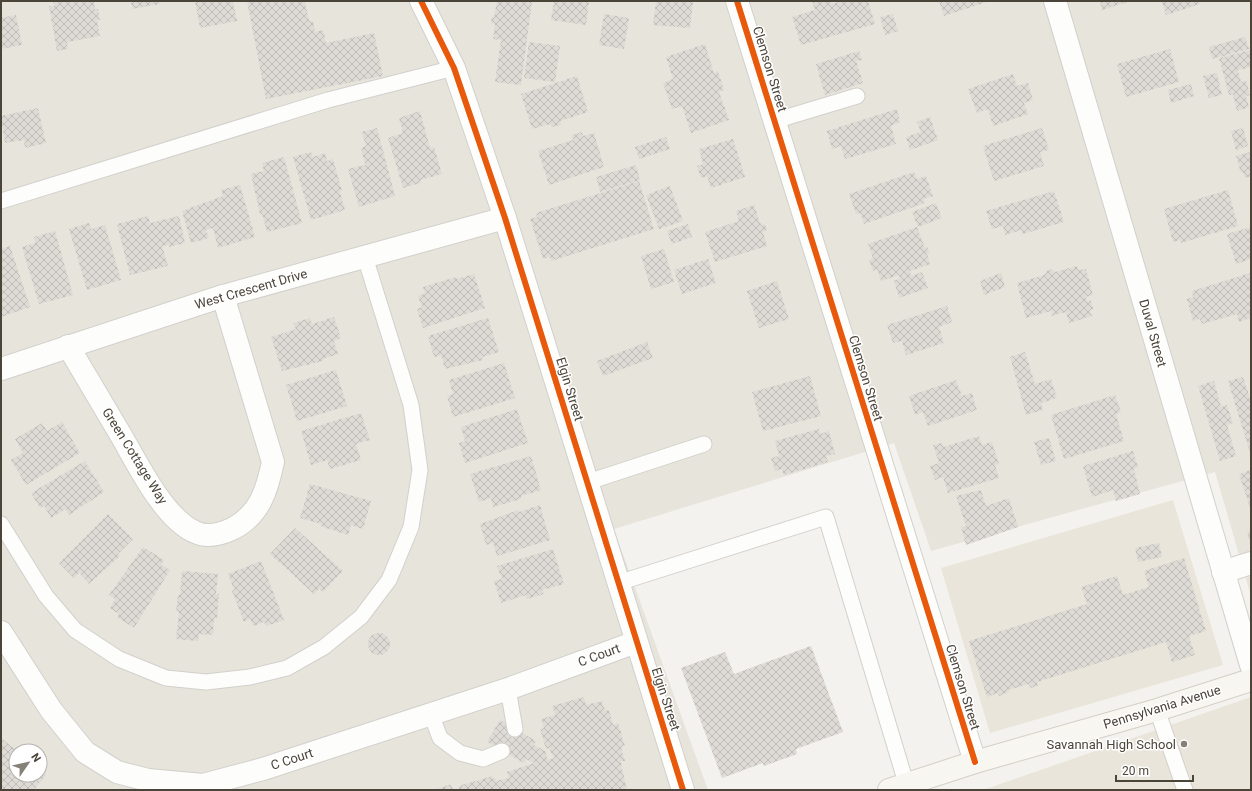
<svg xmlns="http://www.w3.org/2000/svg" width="1252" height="791" viewBox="0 0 1252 791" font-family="Roboto,sans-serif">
  <defs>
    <pattern id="building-cross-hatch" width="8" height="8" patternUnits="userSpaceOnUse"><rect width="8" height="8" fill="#dedbd6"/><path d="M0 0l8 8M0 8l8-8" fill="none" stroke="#c0bdb8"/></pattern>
  </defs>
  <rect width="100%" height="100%" fill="#f4f2ee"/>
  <!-- residential -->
  <path fill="#e7e4dc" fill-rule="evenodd" d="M 1,1 L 1251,1 L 1251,596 L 1215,472 L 931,551 L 894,443 L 614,529 L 708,790 L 1,790 ZM 16,751 L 40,751 L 40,775 L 16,775 Z"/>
  <!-- education -->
  <g fill="#eae5da">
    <polygon points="1173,500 1223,665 990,733 941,568"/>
    <polygon points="1251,697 1251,790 983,790"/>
  </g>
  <!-- building -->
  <g fill="url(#building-cross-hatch)">
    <polygon points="53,1 94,1 95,9 98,9 100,20 97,20 100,36 67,42 68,49 57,51 49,6 54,6"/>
    <polygon points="131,1 159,1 160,4 132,9"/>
    <polygon points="195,1 233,1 237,21 200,28"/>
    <polygon points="247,1 305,1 309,21 313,21 315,32 323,30 326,43 374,33 383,76 266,99"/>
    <polygon points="497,1 532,1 521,85 495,82 501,40 493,39 495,24 491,23 492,17 494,17"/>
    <polygon points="554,1 589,1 586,25 551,20"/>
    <polygon points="656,1 693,1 690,28 653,25"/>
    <polygon points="812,1 830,1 831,4 842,1 868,1 875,24 801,45 792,17 815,10"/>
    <polygon points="939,1 990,1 944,16"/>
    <polygon points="1100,1 1131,1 1102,10"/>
    <polygon points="1166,1 1199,1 1200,4 1166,15 1162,2"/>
    <polygon points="604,14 629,18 624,49 599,45"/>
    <polygon points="893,14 898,31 885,35 880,17"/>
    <polygon points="16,15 22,45 1,49 1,18"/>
    <polygon points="1245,37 1249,49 1212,59 1209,47"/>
    <polygon points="529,42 560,46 555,82 524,78"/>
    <polygon points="705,44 714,73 718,71 724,90 719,92 729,120 691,133 682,106 672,109 663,83 673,79 666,57"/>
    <polygon points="1170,49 1179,82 1126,97 1117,64"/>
    <polygon points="1250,50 1251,67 1238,70 1241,82 1246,80 1250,95 1246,96 1249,107 1237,111 1233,95 1229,95 1219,58"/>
    <polygon points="859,51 862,60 856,61 863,83 825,95 816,64"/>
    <polygon points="1217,73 1222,95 1209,98 1203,76"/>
    <polygon points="1013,74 1017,86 1028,83 1033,100 1024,103 1028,114 993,126 988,109 977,113 968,89"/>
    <polygon points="577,76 588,112 560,121 561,125 552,127 550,124 532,129 521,94"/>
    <polygon points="1191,84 1194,96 1171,103 1168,90"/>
    <polygon points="38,108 46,143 25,148 24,140 5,143 1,116"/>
    <polygon points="897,109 900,122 891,126 896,144 845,159 841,146 832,149 827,131"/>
    <polygon points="420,111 430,148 434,147 442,174 420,180 421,183 403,188 388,138 403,133 399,118"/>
    <polygon points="930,117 938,140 910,150 906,137 921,132 917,122"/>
    <polygon points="377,128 395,196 359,207 348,169 365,165 361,148 366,146 362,132"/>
    <polygon points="1042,128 1049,150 1040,152 1044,166 994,181 983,146"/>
    <polygon points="1243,128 1248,146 1236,150 1231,131"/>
    <polygon points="582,132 583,136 594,133 604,167 549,185 538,151 573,140 572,135"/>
    <polygon points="666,137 670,149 639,159 635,147"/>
    <polygon points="733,139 745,177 711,188 707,176 701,178 697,166 703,164 699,149"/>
    <polygon points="311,152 313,157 325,153 327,161 333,159 342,191 340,192 345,210 311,220 293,157"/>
    <polygon points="1250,152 1251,176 1245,178 1243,172 1241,173 1236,156"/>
    <polygon points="284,157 302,223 267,232 262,214 260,214 251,174 264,171 262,163"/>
    <polygon points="636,165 640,180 600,192 596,177"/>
    <polygon points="914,172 917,179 926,176 933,196 924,199 925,203 864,224 860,213 856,214 849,194"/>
    <polygon points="639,181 654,229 551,261 550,257 543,259 530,219 537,217 536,213"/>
    <polygon points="240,185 255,237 218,248 213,228 206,230 209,238 191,243 182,211 223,196 221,190"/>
    <polygon points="670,186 683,221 659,229 646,195"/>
    <polygon points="1228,190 1238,226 1181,243 1180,240 1173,242 1164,209"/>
    <polygon points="1054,191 1064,222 1023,234 1021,230 1005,235 1003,226 992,229 986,211"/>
    <polygon points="936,203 942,218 918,227 912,212"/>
    <polygon points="754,205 761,225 765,224 767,230 763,232 767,246 715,262 705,232 739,221 736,211"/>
    <polygon points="148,216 150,223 179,216 185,243 169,247 169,245 162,246 168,266 130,275 117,224"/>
    <polygon points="89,223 91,229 105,225 121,280 87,290 69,229"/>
    <polygon points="688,224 692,237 672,244 667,231"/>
    <polygon points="917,227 925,248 927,247 930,253 927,254 930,264 910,271 911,276 922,272 928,288 899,298 894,281 900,278 899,275 881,281 877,269 873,271 869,260 873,258 868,244"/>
    <polygon points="1251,227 1251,259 1236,264 1227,234"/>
    <polygon points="55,231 73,295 39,304 22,247 35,243 34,237"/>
    <polygon points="10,246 30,307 1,317 1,249"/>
    <polygon points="664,249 674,282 651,289 641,256"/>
    <polygon points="708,259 716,283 682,294 674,270"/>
    <polygon points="1077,266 1079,270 1086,269 1093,295 1086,297 1087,301 1091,300 1093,309 1090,310 1092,316 1069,323 1066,312 1052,316 1051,311 1026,318 1017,283 1044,275 1047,271 1052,269 1055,272"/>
    <polygon points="1001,273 1005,287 984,295 980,281"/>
    <polygon points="1250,273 1251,318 1239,322 1237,314 1202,324 1200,319 1193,321 1187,299 1193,297 1192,291"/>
    <polygon points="474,274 485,308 423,328 417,309 422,307 418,296 425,293 423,287 456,277 457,279"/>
    <polygon points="777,281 789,319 759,328 747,291"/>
    <polygon points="947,306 952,322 939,327 944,343 906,355 902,341 893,343 887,325"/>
    <polygon points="334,317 341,338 334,341 338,354 323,359 323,361 282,371 271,337 296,329 293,323 310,318 312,324"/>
    <polygon points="488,318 499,352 482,357 483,360 445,369 441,355 434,357 428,336"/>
    <polygon points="647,342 653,358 603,376 597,361"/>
    <polygon points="1025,352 1035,384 1051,379 1057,398 1041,403 1043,410 1026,415 1010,357"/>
    <polygon points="504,363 515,398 453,417 447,396 453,394 449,380"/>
    <polygon points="336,370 347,406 297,421 286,385"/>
    <polygon points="810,376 821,416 763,431 752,392"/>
    <polygon points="1243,377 1251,401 1251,456 1228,381"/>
    <polygon points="956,380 962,396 972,393 977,410 928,426 923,412 915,415 909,396"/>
    <polygon points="1214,381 1221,407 1227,405 1233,423 1227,425 1236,456 1220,461 1198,386"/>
    <polygon points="1115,395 1121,412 1116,414 1124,441 1064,459 1051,415"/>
    <polygon points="517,409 528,443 465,463 459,443 465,441 461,427"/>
    <polygon points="361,413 370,440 356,444 361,460 330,469 327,460 311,465 301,431"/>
    <polygon points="62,422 80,453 26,485 11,460 23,453 15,439 42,423 47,431"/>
    <polygon points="819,429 820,434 829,431 835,454 826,456 828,462 784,475 782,469 775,471 771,458 779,456 775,441"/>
    <polygon points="979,436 982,445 992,442 999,464 995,465 999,478 948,493 943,477 935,480 930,466 939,463 933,445 942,443 944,447"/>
    <polygon points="1049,438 1056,461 1041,465 1034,442"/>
    <polygon points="1133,451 1138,467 1134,469 1140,494 1116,501 1113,490 1092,497 1083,466"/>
    <polygon points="531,456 541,490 521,496 521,499 493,507 491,498 479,502 470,474"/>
    <polygon points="85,461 104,492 69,515 66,509 51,518 44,506 40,508 31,493"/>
    <polygon points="1251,470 1251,511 1239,474"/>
    <polygon points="310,484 371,501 363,529 351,525 348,535 320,526 321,524 300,518"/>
    <polygon points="981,490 986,506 1009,498 1018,527 966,545 961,527 966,526 956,496"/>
    <polygon points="540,505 550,540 497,556 493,543 486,545 480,524 518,510 519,512"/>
    <polygon points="108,514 133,539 118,554 120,556 89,584 79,573 74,578 59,563"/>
    <polygon points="295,528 343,571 323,592 319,589 314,594 270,554"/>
    <polygon points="1251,531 1251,545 1247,532"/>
    <polygon points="1159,543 1162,557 1138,562 1135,548"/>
    <polygon points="143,547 164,560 161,565 170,570 134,628 117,617 119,614 110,608 115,599 109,595"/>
    <polygon points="553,549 564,584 542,590 544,594 527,599 526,595 501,603 494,581 502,579 497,566"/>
    <polygon points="1184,558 1206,631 1189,636 1195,655 1172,662 1166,642 1037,682 1038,686 1030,688 1029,684 1008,690 1009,692 999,696 998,693 987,697 969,641 1087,604 1081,587 1117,576 1123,595 1149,587 1144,571"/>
    <polygon points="261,561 284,620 266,626 264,622 253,626 250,619 244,622 232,591 234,590 228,574"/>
    <polygon points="182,571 218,574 216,594 219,594 217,619 214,618 213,635 199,634 198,641 176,639 179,612 176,612 178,595 180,595"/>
    <circle cx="379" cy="644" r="11"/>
    <polygon points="811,646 843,732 796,749 797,754 764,766 763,763 722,778 681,668 725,652 734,674"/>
    <polygon points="584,697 586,705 602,701 605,711 609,710 613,725 618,723 625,746 621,747 625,761 621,761 621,764 627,790 456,790 460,788 459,786 475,781 477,785 476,781 492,776 492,779 495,778 496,781 509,778 507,772 534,763 526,759 524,763 487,742 500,720 536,741 534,745 545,751 548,760 554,758 549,748 546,749 540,729 544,728 541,719 555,715 552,706"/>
    <polygon points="1,738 16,750 16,775 40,775 40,771 46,775 34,790 1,790"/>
    <polygon points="451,784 453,790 434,790"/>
  </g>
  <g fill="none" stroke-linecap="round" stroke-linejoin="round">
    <defs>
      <g id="lane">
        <polyline points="774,121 857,96"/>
        <polyline points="1,201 328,100 454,68"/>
        <polyline points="588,482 704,444"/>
        <polyline points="1,524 46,596 75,630 119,659 166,678 206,682 250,677 287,668 324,647 361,617 389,580 411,527 420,470 411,405 365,257"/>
        <polyline points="618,583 826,517 906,783"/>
        <polyline points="508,689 515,729"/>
        <polyline points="1157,710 1185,790"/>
        <polyline points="431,714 440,738 460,753 483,759 502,751"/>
      </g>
      <g id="street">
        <polyline points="421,1 454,68 505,218 683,790"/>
        <polyline points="737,1 975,762"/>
        <polyline points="1055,1 1251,665"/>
        <path d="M 68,346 C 85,375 102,403 119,432 C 137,462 163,518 195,532 C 207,538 221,534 232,529 C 260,515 267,490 273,462 L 223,296"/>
        <polyline points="1,369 223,296 505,218"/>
        <polyline points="1223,572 1251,563"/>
        <polyline points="1,632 51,710 85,752 117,772 148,780 203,785 263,769 508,689 636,642"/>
      </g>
      <polyline id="secondary" points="889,790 975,762 1157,710 1251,680"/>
    </defs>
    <!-- lane casing -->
    <use href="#lane" stroke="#d2d0cb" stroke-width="17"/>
    <!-- street casing -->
    <use href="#street" stroke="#d2d0cb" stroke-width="24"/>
    <!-- secondary casing -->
    <use href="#secondary" stroke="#d3cfc5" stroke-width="24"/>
    <!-- lane -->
    <use href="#lane" stroke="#fdfdfc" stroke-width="15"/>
    <!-- street -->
    <use href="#street" stroke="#fdfdfc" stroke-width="22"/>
    <!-- secondary -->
    <use href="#secondary" stroke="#f7f6f1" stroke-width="22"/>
    <defs>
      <g id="cycleway">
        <polyline points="421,1 454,68 505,218 683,790"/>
        <polyline points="737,1 975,762"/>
      </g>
    </defs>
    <!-- cycleway casing -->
    <use href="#cycleway" stroke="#fff" stroke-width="8"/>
    <!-- cycleway -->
    <use href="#cycleway" stroke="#e8590c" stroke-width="6"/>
  </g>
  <!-- markers -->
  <circle fill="#868178" stroke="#fff" stroke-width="1.5" cx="1184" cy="744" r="4"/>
  <g text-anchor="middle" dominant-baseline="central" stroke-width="3" stroke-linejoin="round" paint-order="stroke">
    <!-- street labels -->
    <g font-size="13" fill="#4b4439" stroke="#fff">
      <text transform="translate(770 69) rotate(73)">Clemson Street</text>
      <text transform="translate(251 289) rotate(-16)">West Crescent Drive</text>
      <text transform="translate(1153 333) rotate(74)">Duval Street</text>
      <text transform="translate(866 378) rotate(73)">Clemson Street</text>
      <text transform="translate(570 389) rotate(73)">Elgin Street</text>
      <text transform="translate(135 456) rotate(58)">Green Cottage Way</text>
      <text transform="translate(599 655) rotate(-20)">C Court</text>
      <text transform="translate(963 687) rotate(73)">Clemson Street</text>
      <text transform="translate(666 699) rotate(72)">Elgin Street</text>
      <text transform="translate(1162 707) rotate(-17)">Pennsylvania Avenue</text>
      <text transform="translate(292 759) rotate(-18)">C Court</text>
    </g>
    <!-- poi labels -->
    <g font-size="13" fill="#4b4439" stroke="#fff" text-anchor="end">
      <text x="1176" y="744">Savannah High School</text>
    </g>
  </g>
  <!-- border -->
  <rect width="1252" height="791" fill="none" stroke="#4b4439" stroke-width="4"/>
  <!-- north arrow -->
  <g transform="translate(28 763) rotate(56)"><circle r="19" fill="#ffffff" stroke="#b7b4b0"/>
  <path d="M0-3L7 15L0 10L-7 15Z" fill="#868178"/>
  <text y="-6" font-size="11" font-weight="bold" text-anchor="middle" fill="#4b4439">N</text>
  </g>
  <!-- scale -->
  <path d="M1116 775v6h77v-6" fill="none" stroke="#4b4439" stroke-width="2"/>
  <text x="1122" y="775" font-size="12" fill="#4b4439" stroke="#ffffff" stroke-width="3" paint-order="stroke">20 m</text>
</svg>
